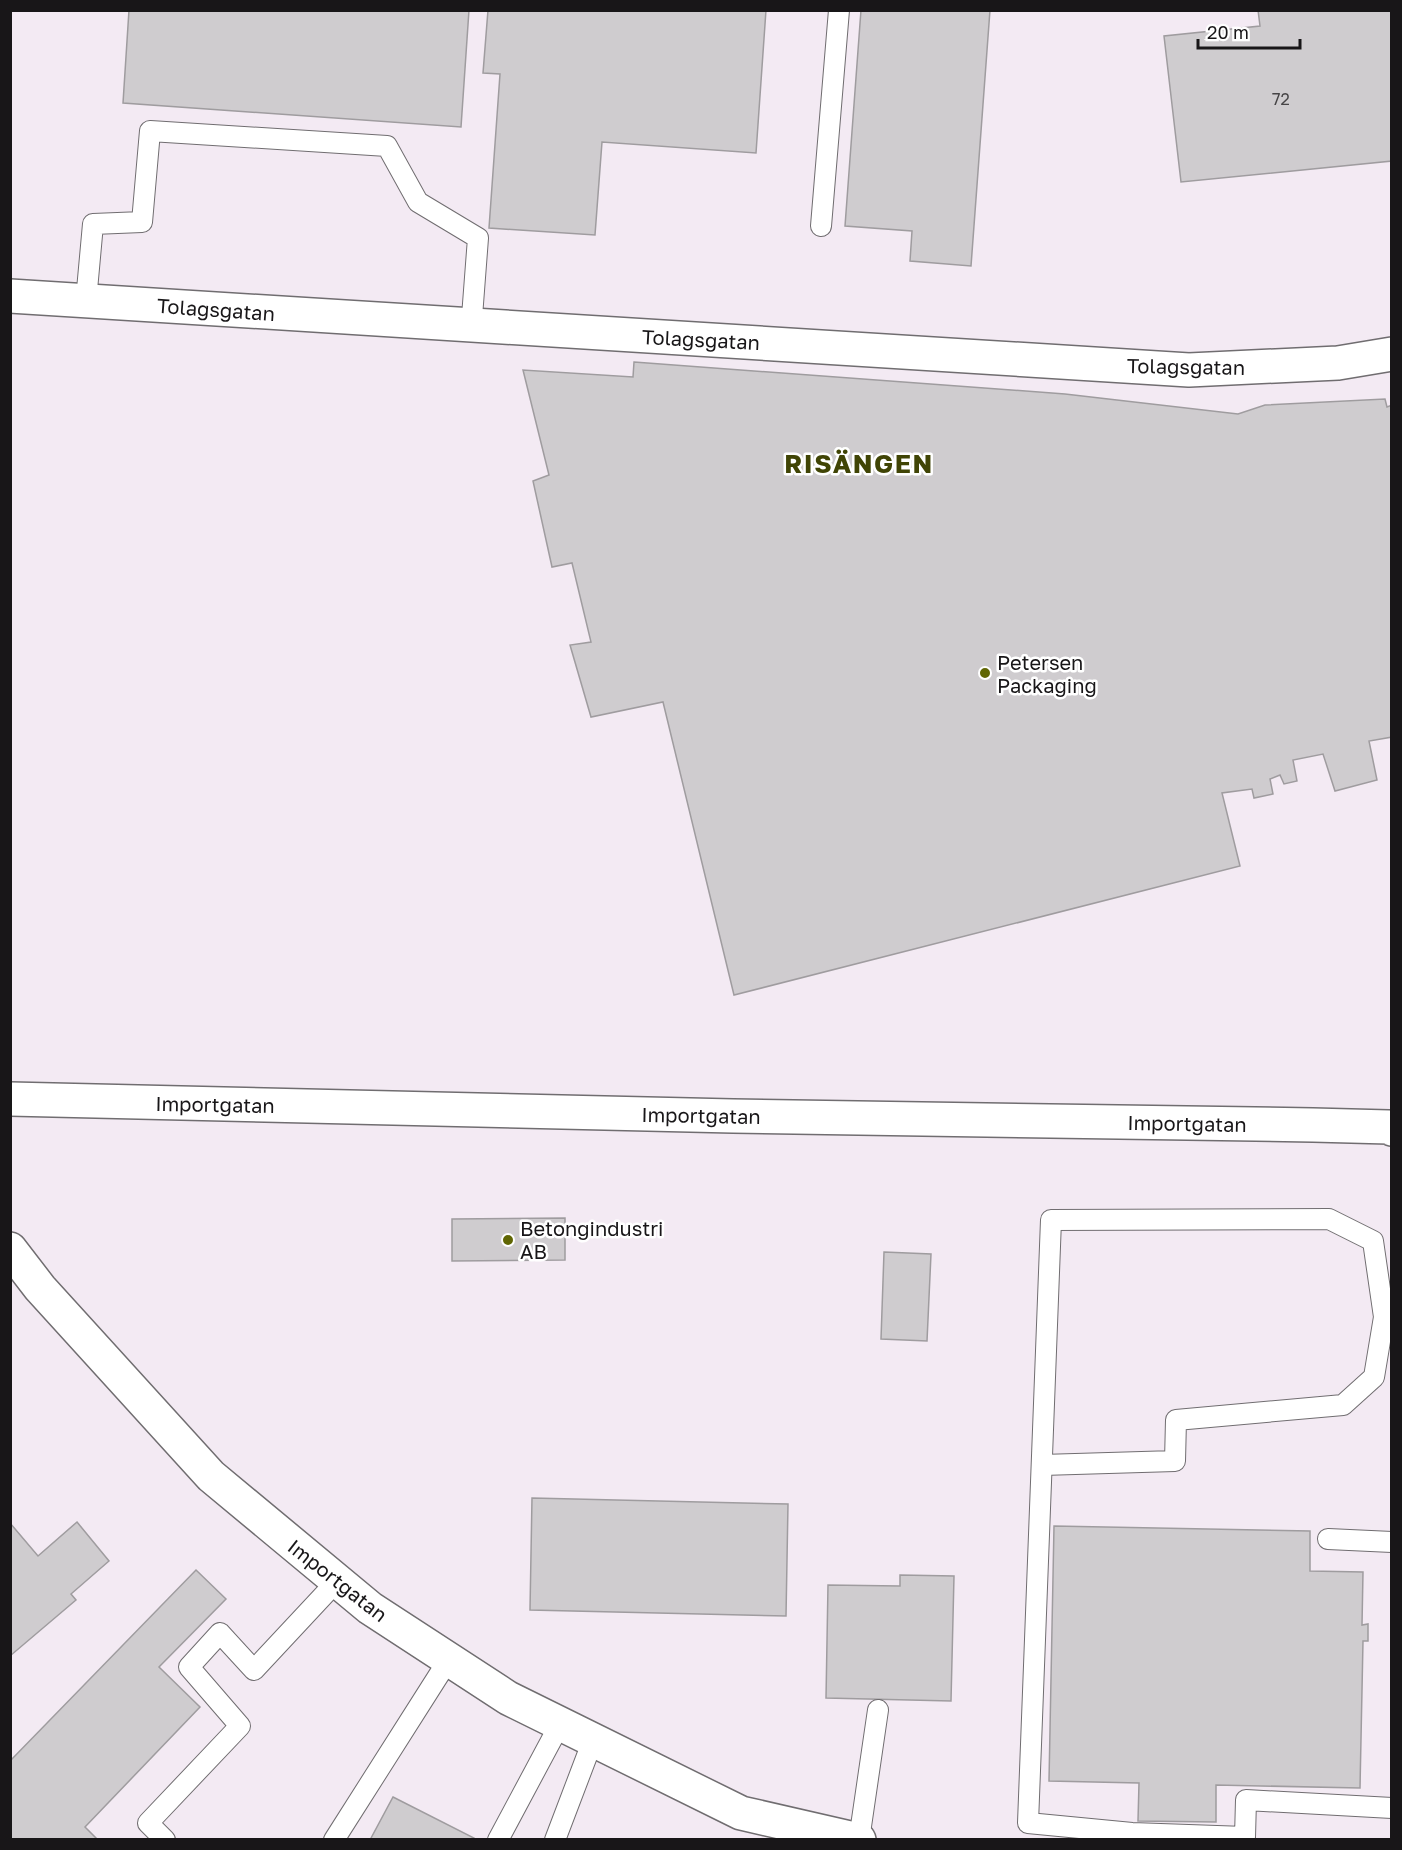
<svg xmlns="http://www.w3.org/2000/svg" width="1402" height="1850" viewBox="0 0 1402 1850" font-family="'Golos Text',sans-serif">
  <rect width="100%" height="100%" fill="#fbf8fb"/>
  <!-- built -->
  <rect fill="#f3eaf3" x="11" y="11" width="1380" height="1828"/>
  <!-- building -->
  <g fill="#cfcccf" stroke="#9f9c9f" stroke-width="1.5">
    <polygon points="129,10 469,10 461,127 123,103"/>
    <polygon points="488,10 766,10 756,153 602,142 595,235 489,228 500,74 483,73"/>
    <polygon points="861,10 990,10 971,266 910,261 912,231 845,226"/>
    <polygon points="1258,10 1392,10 1392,161 1181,182 1164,36 1260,26"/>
    <polygon points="634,362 1065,394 1238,414 1265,405 1385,399 1387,407 1392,405 1392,737 1369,741 1377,780 1335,791 1323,754 1293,760 1297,781 1284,784 1280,775 1270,779 1273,794 1254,798 1252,789 1222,793 1240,866 734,995 663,702 591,717 570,645 591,642 572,563 552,567 533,481 549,475 523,370 633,377"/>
    <polygon points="565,1218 565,1260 452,1261 452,1219"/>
    <polygon points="884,1252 931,1254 927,1341 881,1339"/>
    <polygon points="532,1498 788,1504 786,1616 530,1610"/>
    <polygon points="77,1522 109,1561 71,1594 76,1600 10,1656 10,1523 38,1556"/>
    <polygon points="1054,1526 1310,1531 1310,1571 1363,1572 1362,1625 1368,1624 1368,1641 1363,1641 1360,1788 1216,1785 1216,1822 1138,1821 1139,1783 1049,1781"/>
    <polygon points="196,1570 226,1599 159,1667 200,1707 85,1827 98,1840 10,1840 10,1761"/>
    <polygon points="900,1575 954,1576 951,1701 826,1698 828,1585 900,1586"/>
    <polygon points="393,1797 474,1838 473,1840 370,1840"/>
  </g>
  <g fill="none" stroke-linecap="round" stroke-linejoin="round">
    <defs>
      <g id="lane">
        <polyline points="821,226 839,10"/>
        <polyline points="86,301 93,224 142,222 150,131 387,146 418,202 478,238 471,330"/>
        <polyline points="1042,1465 1175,1461 1176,1420 1343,1405 1374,1377 1384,1317 1373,1241 1329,1219 1051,1220 1028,1823 1132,1833 1245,1837 1246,1800 1392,1808"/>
        <polyline points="1328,1539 1392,1542"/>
        <polyline points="165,1840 148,1823 240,1726 189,1667 220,1633 254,1670 337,1581"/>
        <polyline points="334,1840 449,1659"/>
        <polyline points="498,1840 560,1724"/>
        <polyline points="555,1840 593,1740"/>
        <polyline points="859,1840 878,1710"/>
      </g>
      <g id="street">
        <polyline points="10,296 1189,370 1338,363 1392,354"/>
        <polyline points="10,1099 733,1116 1313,1125 1389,1127 1392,1129"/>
        <polyline points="10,1249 40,1288 211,1476 370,1608 508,1698 741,1813 859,1840"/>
      </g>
    </defs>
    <!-- lane casing -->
    <use href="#lane" stroke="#706d70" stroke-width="22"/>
    <!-- street casing -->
    <use href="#street" stroke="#706d70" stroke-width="36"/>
    <!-- lane -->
    <use href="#lane" stroke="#fff" stroke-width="20"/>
    <!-- street -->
    <use href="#street" stroke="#fff" stroke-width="33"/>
  </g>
  <!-- markers -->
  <g fill="#606604" stroke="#fff" stroke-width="2">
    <circle cx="985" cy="673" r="6"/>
    <circle cx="508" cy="1240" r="6"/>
  </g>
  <g text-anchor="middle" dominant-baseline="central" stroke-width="5" stroke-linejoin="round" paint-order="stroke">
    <!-- number labels -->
    <g font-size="16" fill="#464446">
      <text x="1281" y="99">72</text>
    </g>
    <!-- street labels -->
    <g font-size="20" fill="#181618" stroke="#fff">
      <text transform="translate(216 309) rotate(4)">Tolagsgatan</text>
      <text transform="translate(701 339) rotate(3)">Tolagsgatan</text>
      <text transform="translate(1186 366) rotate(1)">Tolagsgatan</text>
      <text transform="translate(215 1104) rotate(1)">Importgatan</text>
      <text transform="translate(701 1115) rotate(1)">Importgatan</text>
      <text transform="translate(1187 1123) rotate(1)">Importgatan</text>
      <text transform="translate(338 1580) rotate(38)">Importgatan</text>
    </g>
    <!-- poi labels -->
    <g font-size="20" fill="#181618" stroke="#fff" text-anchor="start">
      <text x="997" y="662">Petersen<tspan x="997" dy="23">Packaging</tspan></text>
      <text x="520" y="1228">Betongindustri<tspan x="520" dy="23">AB</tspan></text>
    </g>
    <!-- district labels -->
    <g font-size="26" font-weight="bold" letter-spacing="1.5" fill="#404405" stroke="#fff">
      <text x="859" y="463">RISÄNGEN</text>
    </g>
  </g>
  <!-- border -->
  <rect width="1402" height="1850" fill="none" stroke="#181618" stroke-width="24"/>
  <!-- scale -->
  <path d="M1198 39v9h102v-9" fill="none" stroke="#181618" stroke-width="3"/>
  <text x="1207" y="39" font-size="18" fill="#181618" stroke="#ffffff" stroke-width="4.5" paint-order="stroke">20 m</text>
</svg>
